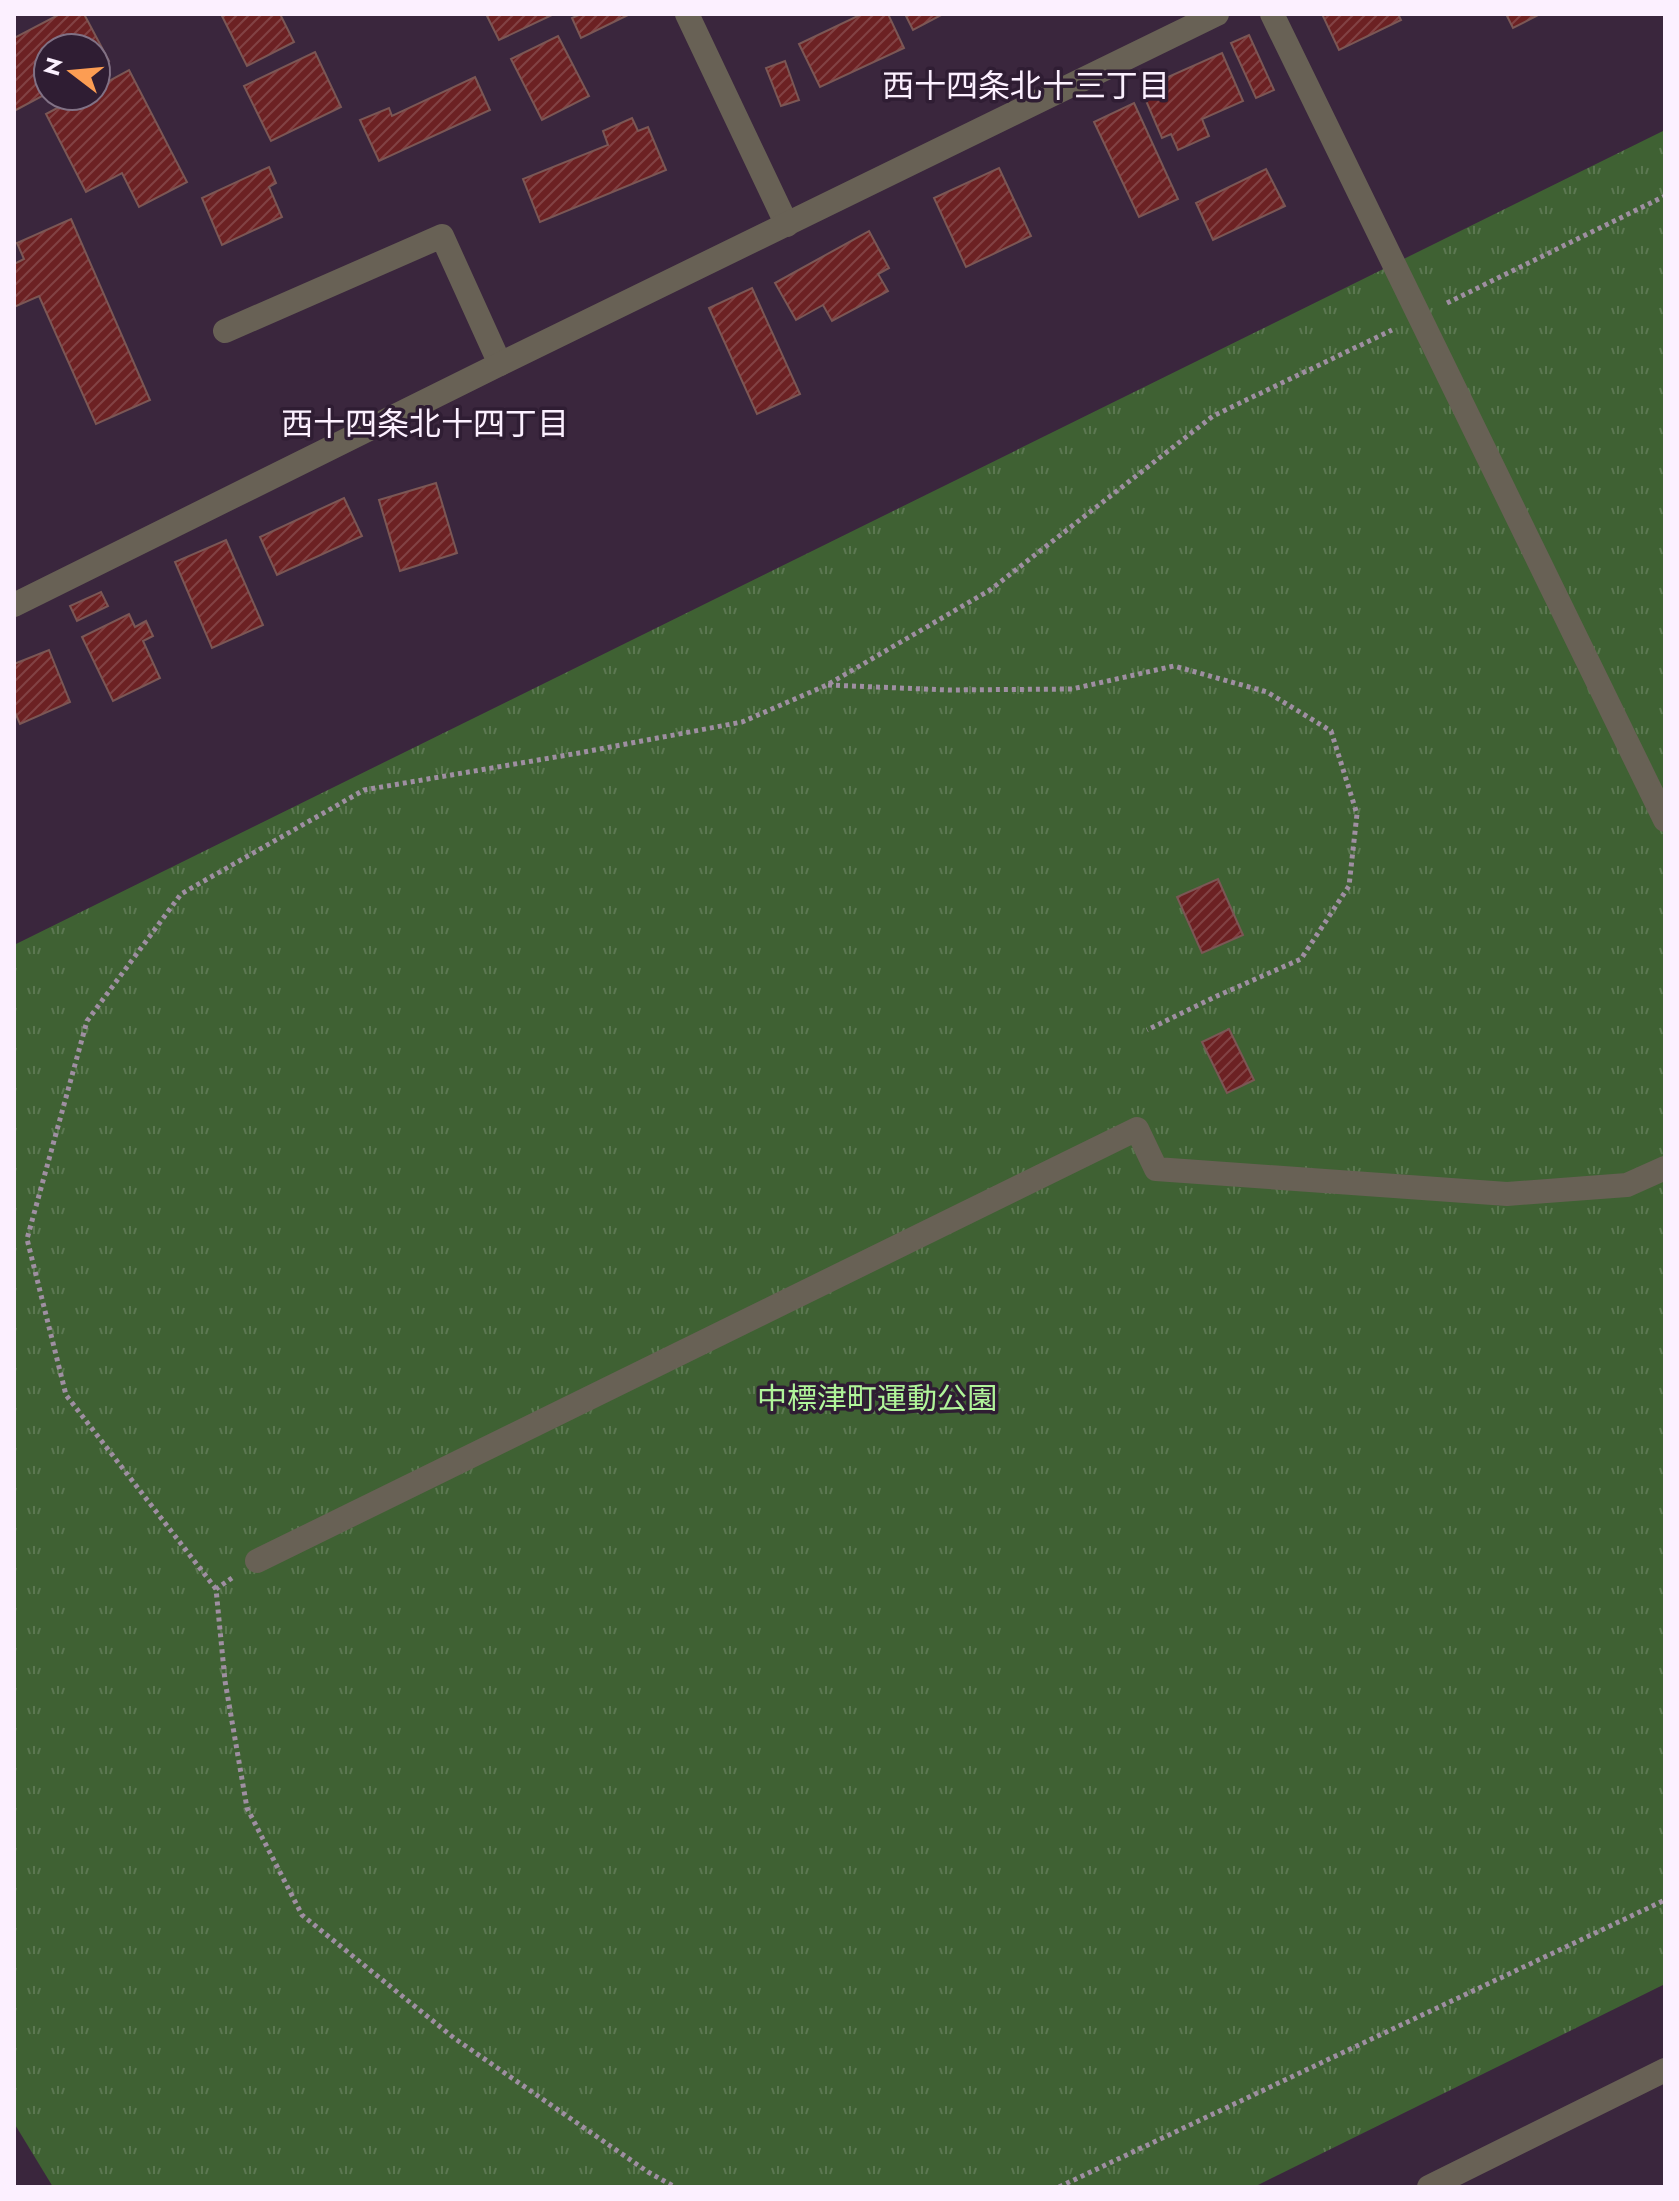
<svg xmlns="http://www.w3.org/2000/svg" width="1679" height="2201" viewBox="0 0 1679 2201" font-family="Jost,'Noto Sans JP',sans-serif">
  <defs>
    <pattern id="park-tufts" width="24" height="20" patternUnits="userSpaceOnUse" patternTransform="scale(2)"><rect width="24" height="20" fill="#3f6133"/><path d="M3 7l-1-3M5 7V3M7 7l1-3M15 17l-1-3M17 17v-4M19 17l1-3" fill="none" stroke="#5c7852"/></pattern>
    <pattern id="building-hatch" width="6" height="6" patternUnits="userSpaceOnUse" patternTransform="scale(2)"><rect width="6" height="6" fill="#6c2123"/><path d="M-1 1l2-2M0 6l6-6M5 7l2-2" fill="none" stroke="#824244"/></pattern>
  </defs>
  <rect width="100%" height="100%" fill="#3a263d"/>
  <!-- park -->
  <polygon fill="url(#park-tufts)" points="1665,130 1665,1984 1254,2187 53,2187 14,2123 14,945"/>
  <!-- building -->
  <g fill="url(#building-hatch)" stroke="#7b5755" stroke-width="2">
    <polygon points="60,14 84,14 109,61 96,67 96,48 48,48 48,93 14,111 14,38"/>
    <polygon points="221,14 280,14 294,42 247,66"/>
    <polygon points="486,14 554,14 499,40"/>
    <polygon points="581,14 630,14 581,38 572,18"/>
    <polygon points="862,14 888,14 904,48 820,87 799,44"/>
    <polygon points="905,14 943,14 913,30"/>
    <polygon points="1322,14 1398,14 1401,20 1339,50"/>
    <polygon points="1506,14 1540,14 1513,28"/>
    <polygon points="1249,35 1274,90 1256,98 1231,43"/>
    <polygon points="558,36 589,96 542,120 511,59"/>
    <polygon points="315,52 341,107 271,141 244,86"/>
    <polygon points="1222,53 1243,101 1202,119 1209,136 1178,150 1171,134 1162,138 1141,89"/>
    <polygon points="785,61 799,100 781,106 766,68"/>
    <polygon points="129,70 187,182 139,207 122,173 86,192 46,114 80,96 96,96 96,88"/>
    <polygon points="475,77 490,110 379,161 360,120 389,108 392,116"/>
    <polygon points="1134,103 1178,199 1139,217 1094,122"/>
    <polygon points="632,118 638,131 648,127 666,170 540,222 523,179 608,145 603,131"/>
    <polygon points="269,167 276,183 269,187 282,217 222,245 202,198"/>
    <polygon points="999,168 1031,236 966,267 934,198"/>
    <polygon points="1266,169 1285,206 1213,240 1196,203"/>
    <polygon points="71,219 150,400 96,424 39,296 14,307 14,264 24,259 17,243"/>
    <polygon points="869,231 889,268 878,274 888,291 832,321 823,305 796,320 775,283"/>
    <polygon points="752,288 800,394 757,414 709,308"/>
    <polygon points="436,483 457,553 400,571 379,500"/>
    <polygon points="344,498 362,536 277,575 260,537"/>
    <polygon points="226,540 263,625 212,648 175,562"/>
    <polygon points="101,592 108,606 77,621 70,606"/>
    <polygon points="129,614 135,627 146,621 153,636 143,641 160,678 113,701 82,637"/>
    <polygon points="49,650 70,702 20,724 14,710 14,664"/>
    <polygon points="1218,879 1243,935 1202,953 1177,897"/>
    <polygon points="1229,1029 1254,1080 1227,1093 1202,1042"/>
  </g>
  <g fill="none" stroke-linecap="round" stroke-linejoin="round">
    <!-- path -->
    <g stroke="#9f8fa2" stroke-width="5" stroke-dasharray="4 4" stroke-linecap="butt">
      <polyline points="1447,303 1665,196"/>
      <polyline points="828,685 948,690 1072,689 1174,666 1267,692 1331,731 1357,814 1349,886 1301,959 1217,996 1147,1030"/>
      <polyline points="232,1578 216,1589 225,1681 247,1808 302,1915 454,2038 648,2172 675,2187"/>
      <polyline points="216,1589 66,1395 27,1239 87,1021 181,894 364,790 579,753 742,722 827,685 990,590 1213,416 1392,330"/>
      <polyline points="1059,2187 1665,1900"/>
    </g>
    <!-- lane -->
    <g stroke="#686155" stroke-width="24">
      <polyline points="225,331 442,236 500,364"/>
      <polyline points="257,1561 1137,1129 1156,1169 1507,1194 1627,1185 1665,1168"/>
    </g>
    <!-- street -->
    <g stroke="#686155" stroke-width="24">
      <polyline points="687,14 787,225"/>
      <polyline points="1272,14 1665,820"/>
      <polyline points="14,605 500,364 1217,14"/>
      <polyline points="1429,2187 1665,2070"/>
    </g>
  </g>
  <g text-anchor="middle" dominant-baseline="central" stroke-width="7" stroke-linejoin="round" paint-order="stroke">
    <!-- park labels -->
    <g font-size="30" fill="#b0f59a" stroke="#2f1d33">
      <text x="877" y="1398">中標津町運動公園</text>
    </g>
    <!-- neighbourhood labels -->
    <g font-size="32" fill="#fcf0ff" stroke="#2f1d33">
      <text x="1026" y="86">西十四条北十三丁目</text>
      <text x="425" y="424">西十四条北十四丁目</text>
    </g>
  </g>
  <!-- border -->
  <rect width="1679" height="2201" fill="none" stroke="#fcf0ff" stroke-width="32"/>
  <!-- north arrow -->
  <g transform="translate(72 72) rotate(286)"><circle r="38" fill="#2f1d33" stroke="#817185" stroke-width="2"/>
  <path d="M0-6L14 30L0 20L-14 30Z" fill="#fc9d53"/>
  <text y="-12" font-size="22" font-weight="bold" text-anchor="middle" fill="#fcf0ff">N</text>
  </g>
</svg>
